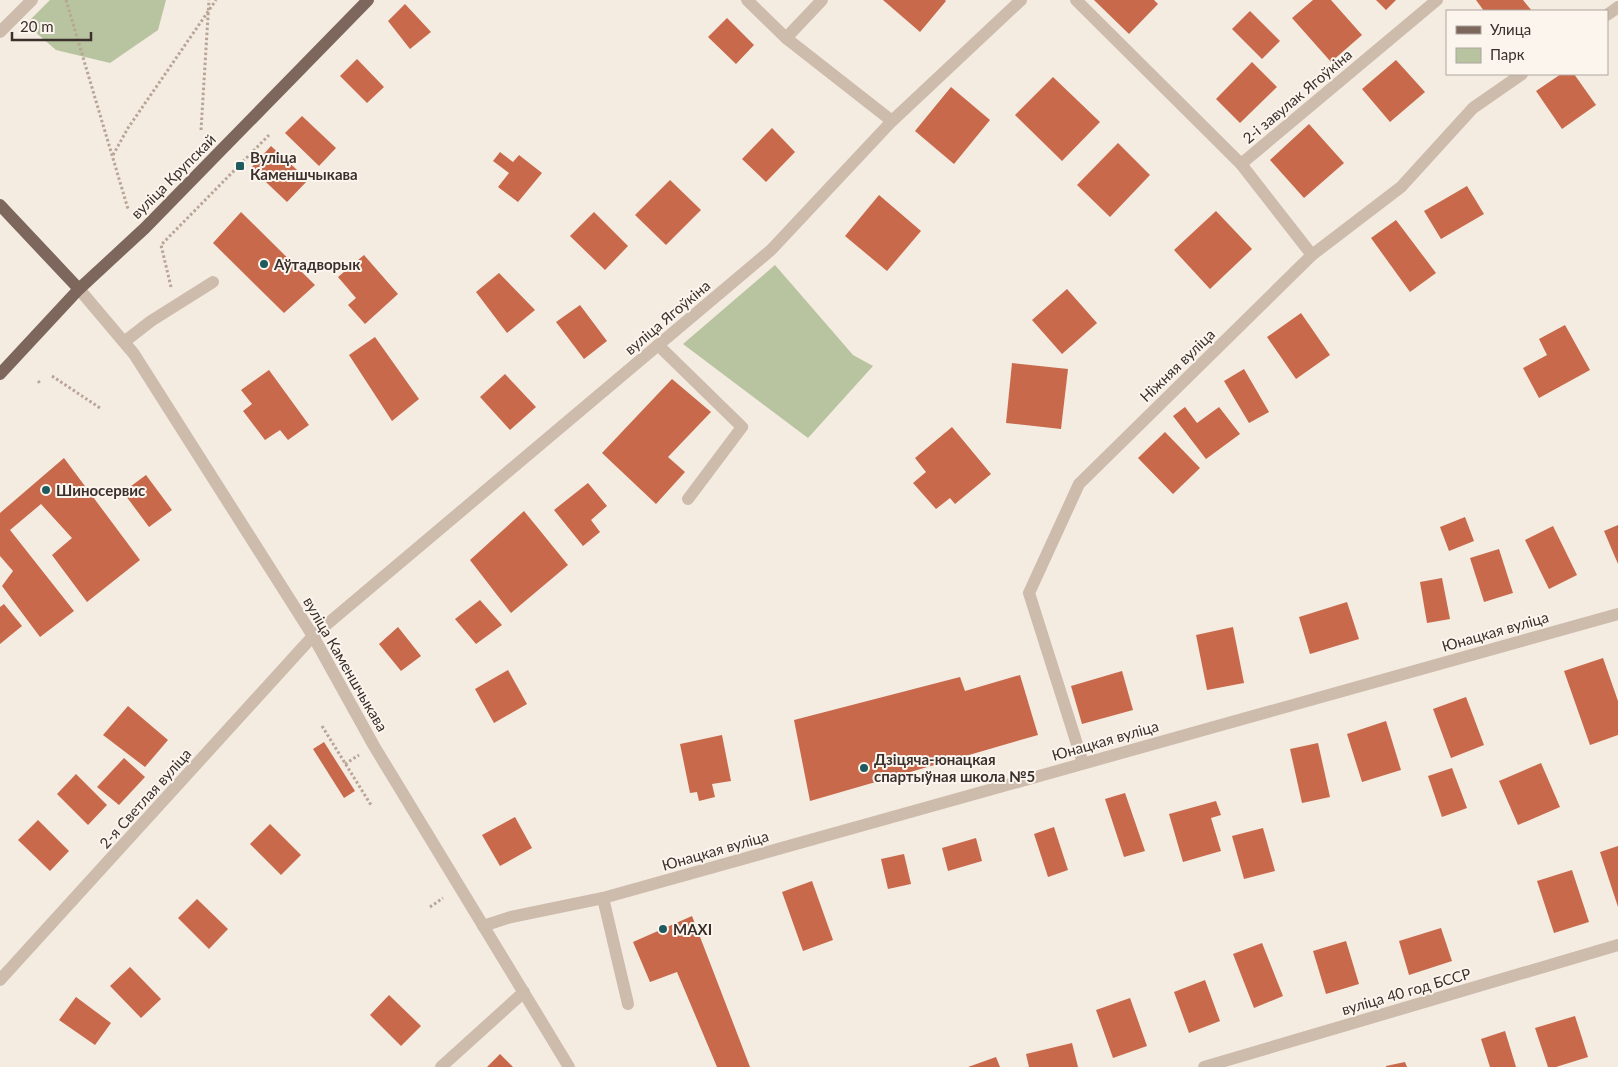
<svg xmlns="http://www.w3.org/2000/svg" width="1618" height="1067" viewBox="0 0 1618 1067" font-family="Lato,sans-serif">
  <rect width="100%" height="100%" fill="#f4ebe1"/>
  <!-- green -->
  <g fill="#b8c4a0">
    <polygon points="50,0 166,0 158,30 110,63 56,50 26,24"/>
    <polygon points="775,265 853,355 873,366 808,438 683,344"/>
  </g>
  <!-- building -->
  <g fill="#c8694b">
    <polygon points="883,0 945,0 946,1 920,32"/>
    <polygon points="1094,0 1154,0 1158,4 1129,34"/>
    <polygon points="1313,0 1331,0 1362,35 1331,62 1292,18"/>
    <polygon points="1376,0 1396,0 1386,10"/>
    <polygon points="1476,0 1523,0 1532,11 1484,11"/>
    <polygon points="405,4 431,32 410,49 388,21"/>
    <polygon points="1250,11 1280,41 1262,59 1232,29"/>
    <polygon points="727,18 754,45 736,64 708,37"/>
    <polygon points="357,59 384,87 367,103 340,76"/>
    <polygon points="1396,60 1425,92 1390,122 1362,89"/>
    <polygon points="1252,62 1277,87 1240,123 1216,99"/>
    <polygon points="1561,74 1574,74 1596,105 1562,129 1536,91"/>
    <polygon points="1053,77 1100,122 1062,161 1015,115"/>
    <polygon points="951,87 990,120 954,164 915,131"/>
    <polygon points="302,116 336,148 319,166 285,133"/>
    <polygon points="1309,124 1344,163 1304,198 1270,160"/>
    <polygon points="772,128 795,152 766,182 742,159"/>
    <polygon points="1118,143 1150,175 1110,217 1077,185"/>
    <polygon points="271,146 308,180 287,202 251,168"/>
    <polygon points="500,152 513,162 519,155 542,173 518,202 498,187 509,173 493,161"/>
    <polygon points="670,180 701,210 666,245 635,215"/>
    <polygon points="1467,186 1484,214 1441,239 1424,211"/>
    <polygon points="879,195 921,231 887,271 845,236"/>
    <polygon points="1216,211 1252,249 1210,289 1174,250"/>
    <polygon points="241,212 315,285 284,313 213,243"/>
    <polygon points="594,212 628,246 605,270 570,236"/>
    <polygon points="1396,220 1436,273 1410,292 1371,238"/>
    <polygon points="364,255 398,294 365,324 348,305 356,298 338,277"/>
    <polygon points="499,273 535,310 507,333 476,292"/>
    <polygon points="1067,289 1097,323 1062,354 1032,320"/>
    <polygon points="580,305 607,341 584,359 556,322"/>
    <polygon points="1301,313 1330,355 1296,379 1267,337"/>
    <polygon points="1565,325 1590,370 1539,398 1523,368 1547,355 1539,339"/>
    <polygon points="375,337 419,399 392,421 349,355"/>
    <polygon points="1012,363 1068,369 1061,429 1006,423"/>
    <polygon points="1244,369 1269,412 1249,423 1224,381"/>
    <polygon points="269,370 309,425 288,440 280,430 265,440 243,411 252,404 241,390"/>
    <polygon points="505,374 536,407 510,430 480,397"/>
    <polygon points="672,379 711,412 668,457 685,472 656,504 602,453"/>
    <polygon points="1185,407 1197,423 1219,407 1240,434 1206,459 1173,416"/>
    <polygon points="952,427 991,474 955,504 950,498 936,509 913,483 926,472 915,458"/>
    <polygon points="1165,432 1200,468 1173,494 1138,458"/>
    <polygon points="64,458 140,560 87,602 52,555 72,538 41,504 10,530 74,611 40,637 2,586 13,571 0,556 0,513"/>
    <polygon points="146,475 172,510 149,527 123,492"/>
    <polygon points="588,483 607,506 591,520 600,532 583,546 554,510"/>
    <polygon points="524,511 568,565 511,613 470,560"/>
    <polygon points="1465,517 1474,541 1449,551 1440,527"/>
    <polygon points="1618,525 1618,564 1604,531"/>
    <polygon points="1553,526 1577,575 1549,589 1525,540"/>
    <polygon points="1499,549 1513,593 1484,602 1470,558"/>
    <polygon points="1442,578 1450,619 1427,623 1420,582"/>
    <polygon points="480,600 502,625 476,644 455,619"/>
    <polygon points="1347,602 1359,639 1310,654 1299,617"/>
    <polygon points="4,604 22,626 0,644 0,607"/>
    <polygon points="398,627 421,656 401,671 379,644"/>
    <polygon points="1233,627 1244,683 1207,690 1196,635"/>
    <polygon points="1603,658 1618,701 1618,735 1590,745 1564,671"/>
    <polygon points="508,670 527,704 494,723 475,689"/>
    <polygon points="1122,671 1133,710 1082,724 1071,686"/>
    <polygon points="1020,675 1038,735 810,801 794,720 960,677 965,691"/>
    <polygon points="1466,697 1484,745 1451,758 1433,709"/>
    <polygon points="128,706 168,740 145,767 103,735"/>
    <polygon points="1386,721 1401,770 1362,782 1347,734"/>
    <polygon points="722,735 731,781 712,784 715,797 699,801 697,792 690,793 680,744"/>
    <polygon points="324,742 355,791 344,798 313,749"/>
    <polygon points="1318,743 1330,797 1302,803 1290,749"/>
    <polygon points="124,758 145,777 119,805 97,787"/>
    <polygon points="1541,763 1560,807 1518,825 1499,781"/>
    <polygon points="1452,768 1467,808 1442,817 1428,776"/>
    <polygon points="76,774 107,805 88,825 57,794"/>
    <polygon points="1125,793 1145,851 1124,857 1105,799"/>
    <polygon points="1216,801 1221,815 1211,818 1221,851 1183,862 1169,814"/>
    <polygon points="515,817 532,848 500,866 482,835"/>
    <polygon points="38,820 69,851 50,871 18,840"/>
    <polygon points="270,824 301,855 281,875 250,844"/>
    <polygon points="1054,827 1068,870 1048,877 1034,834"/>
    <polygon points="1263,828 1275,871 1244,879 1232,836"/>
    <polygon points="976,838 982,861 948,871 942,848"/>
    <polygon points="1618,846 1618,907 1600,852"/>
    <polygon points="904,854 911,884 888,889 881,859"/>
    <polygon points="1572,870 1589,922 1554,933 1537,881"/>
    <polygon points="812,881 833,940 803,951 782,892"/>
    <polygon points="197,899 228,929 209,949 178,918"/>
    <polygon points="692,916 750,1067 717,1067 677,972 650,982 633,942"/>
    <polygon points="1441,928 1452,961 1409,975 1399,941"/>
    <polygon points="1346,941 1359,984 1326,994 1313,951"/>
    <polygon points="1262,943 1283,996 1254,1008 1233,954"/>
    <polygon points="130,967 161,999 141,1018 110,986"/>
    <polygon points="1205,980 1220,1021 1189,1033 1174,992"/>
    <polygon points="389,995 421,1026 401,1046 370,1015"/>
    <polygon points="76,997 111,1023 95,1045 59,1020"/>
    <polygon points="1130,998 1147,1046 1113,1058 1096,1010"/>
    <polygon points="1575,1016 1588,1057 1556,1067 1548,1067 1535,1028"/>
    <polygon points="1505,1031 1516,1067 1490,1067 1481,1039"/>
    <polygon points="1072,1043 1078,1067 1029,1067 1026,1054"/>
    <polygon points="500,1054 513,1067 487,1067"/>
    <polygon points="996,1057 1000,1067 968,1067"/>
    <polygon points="1405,1062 1407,1067 1386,1067 1386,1066"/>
  </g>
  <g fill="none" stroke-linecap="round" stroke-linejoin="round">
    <!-- path -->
    <g stroke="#b9a596" stroke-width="3" stroke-dasharray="2.5 2.5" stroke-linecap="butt">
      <polyline points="66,0 128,209"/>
      <polyline points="201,130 209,0"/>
      <polyline points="113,155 128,128 216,0"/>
      <polyline points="171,287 161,245 269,135"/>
      <polyline points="52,376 100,408"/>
      <polyline points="38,381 41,384"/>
      <polyline points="322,726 371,805"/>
      <polyline points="345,764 359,755"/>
      <polyline points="430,907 443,898"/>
    </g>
    <!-- minor -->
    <g stroke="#cdbbac" stroke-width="12">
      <polyline points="747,0 786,38 822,0"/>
      <polyline points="1076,0 1241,164 1437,0"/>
      <polyline points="1607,15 1618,7"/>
      <polyline points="0,32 32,0"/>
      <polyline points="786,38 892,121"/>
      <polyline points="1241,164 1312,255"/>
      <polyline points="79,289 134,354 313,636 374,746 569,1067"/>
      <polyline points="124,342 151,321 213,282"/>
      <polyline points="658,345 742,427 688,499"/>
      <polyline points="1083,763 1029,593 1079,484 1312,255 1401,187 1473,108 1522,74"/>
      <polyline points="603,898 628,1004"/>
      <polyline points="483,926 511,917 603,898 1618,614"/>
      <polyline points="0,980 313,636 771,250 892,121 1021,0"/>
      <polyline points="441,1067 524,992"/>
      <polyline points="1204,1067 1618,945"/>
    </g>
    <!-- major -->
    <g stroke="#7d675c" stroke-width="12">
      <polyline points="0,205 79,289"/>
      <polyline points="0,374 79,289 145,228 368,0"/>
    </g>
  </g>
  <!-- markers -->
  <g fill="#1f5a5e" stroke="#fbf5ee" stroke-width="2">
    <rect x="235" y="161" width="10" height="10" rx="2.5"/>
    <circle cx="264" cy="264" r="5"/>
    <circle cx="46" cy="490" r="5"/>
    <circle cx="864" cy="768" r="5"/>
    <circle cx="663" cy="929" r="5"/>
  </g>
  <g text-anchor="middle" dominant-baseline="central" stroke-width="4" stroke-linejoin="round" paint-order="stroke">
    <!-- street labels -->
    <g font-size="15" fill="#3b302b" stroke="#fbf5ee">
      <text transform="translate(1297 96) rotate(-40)">2-і завулак Ягоўкіна</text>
      <text transform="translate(173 176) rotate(-45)">вуліца Крупскай</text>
      <text transform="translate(667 317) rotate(-40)">вуліца Ягоўкіна</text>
      <text transform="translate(1177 365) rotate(-44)">Ніжняя вуліца</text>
      <text transform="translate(1495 631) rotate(-16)">Юнацкая вуліца</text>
      <text transform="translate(346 664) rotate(60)">вуліца Каменшчыкава</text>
      <text transform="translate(1105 740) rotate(-16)">Юнацкая вуліца</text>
      <text transform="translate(145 798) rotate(-48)">2-я Светлая вуліца</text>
      <text transform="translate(715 850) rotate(-16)">Юнацкая вуліца</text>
      <text transform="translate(1406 991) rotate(-16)">вуліца 40 год БССР</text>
    </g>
    <!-- poi labels -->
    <g font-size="15" font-weight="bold" fill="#3b302b" stroke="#fbf5ee" text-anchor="start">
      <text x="250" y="157">Вуліца<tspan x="250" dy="17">Каменшчыкава</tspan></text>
      <text x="274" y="264">Аўтадворык</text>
      <text x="56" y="490">Шиносервис</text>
      <text x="874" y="759">Дзіцяча-юнацкая<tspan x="874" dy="17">спартыўная школа №5</tspan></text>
      <text x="673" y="929">MAXI</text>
    </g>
  </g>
  <!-- legend -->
  <rect x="1446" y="10" width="162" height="65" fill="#fbf5ee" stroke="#aea6a0"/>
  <rect x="1456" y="26" width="25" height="8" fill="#7d675c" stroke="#aea6a0"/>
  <text x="1490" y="35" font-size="15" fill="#3b302b">Улица</text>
  <rect x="1456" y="48" width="25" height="15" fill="#b8c4a0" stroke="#aea6a0"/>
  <text x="1490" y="60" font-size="15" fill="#3b302b">Парк</text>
  <!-- scale -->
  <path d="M12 32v8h79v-8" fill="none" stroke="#3b302b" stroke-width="2.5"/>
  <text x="20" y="32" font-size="15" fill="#3b302b" stroke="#fbf5ee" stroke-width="4" paint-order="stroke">20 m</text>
</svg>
